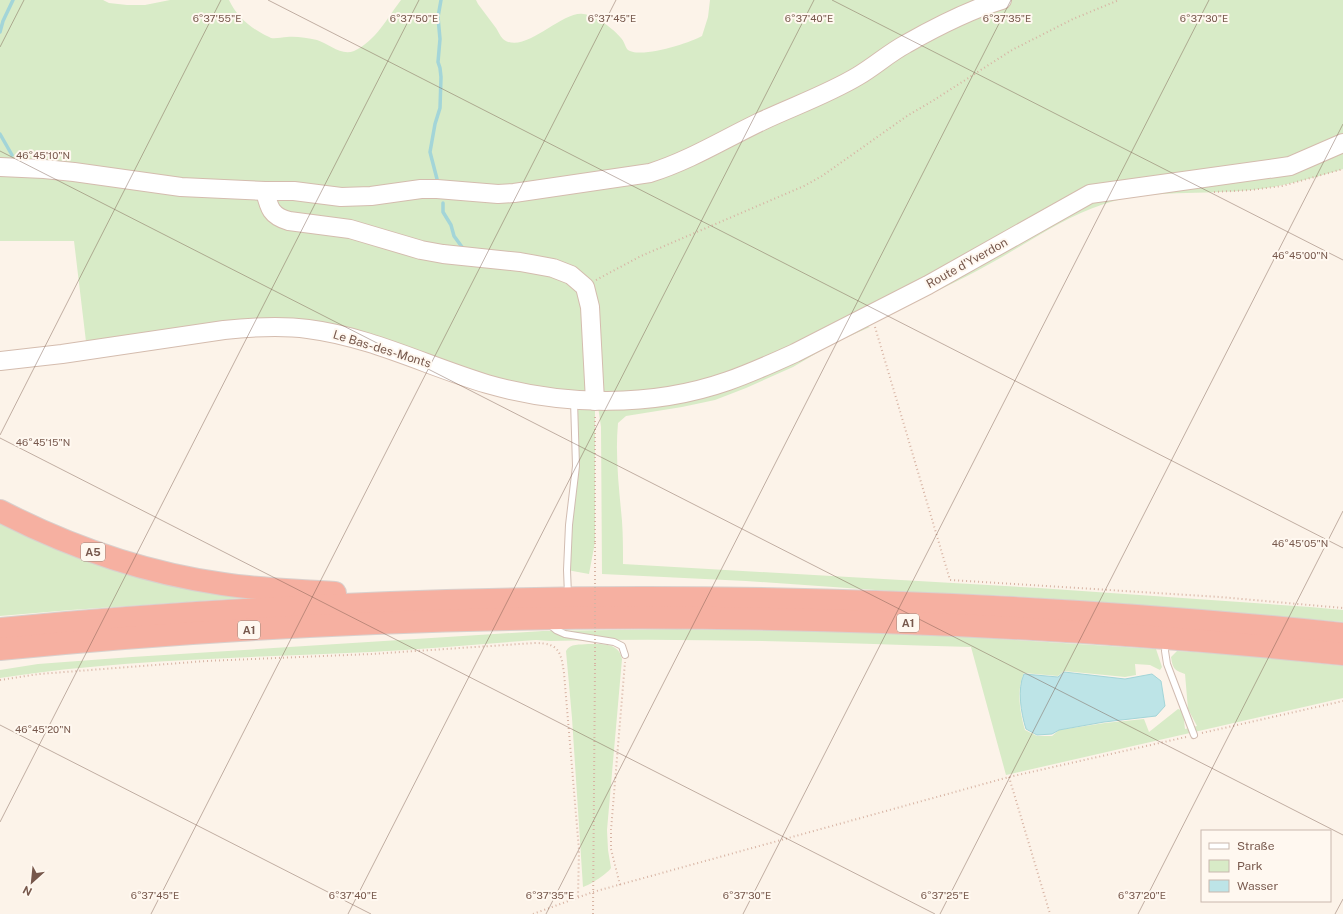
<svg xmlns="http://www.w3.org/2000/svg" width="1343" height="914" viewBox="0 0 1343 914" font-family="'Public Sans',sans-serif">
  <rect width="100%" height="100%" fill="#fcf3e9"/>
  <!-- green -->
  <g fill="#d8ebc7">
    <path d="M 0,0 L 103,0 L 109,3 L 127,5 L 145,5 L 170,0 L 229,0 C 236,15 248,26 263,34 C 265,35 269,37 271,38 C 276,39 282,37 287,37 C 296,36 307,38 317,40 C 329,44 341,56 354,51 C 376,41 387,18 401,0 L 476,0 L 478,4 C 484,12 490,20 496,28 C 498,31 500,36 503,39 C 524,56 561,11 583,14 C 595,15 614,29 621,38 C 624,41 625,46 627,49 C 638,60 690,43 702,36 L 708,17 L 710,0 L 1343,0 L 1343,140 L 1289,164 L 1089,192 L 750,373 L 595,401 L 595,542 L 589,574 L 567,570 L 576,477 L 573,399 L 309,329 L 87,350 L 74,241 L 0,241 Z"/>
    <path d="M 1343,145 L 1343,169 C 1313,178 1282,187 1251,190 C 1205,195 1148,189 1104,204 C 1067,216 1035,238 1002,257 C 971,275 939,290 907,305 L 1090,196 L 1290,168 Z"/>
    <path d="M 859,327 L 870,327 L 834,343 L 793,367 L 746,388 L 715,400 L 682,407 L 626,416 L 618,423 C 615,456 619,488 622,521 C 623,535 623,550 623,564 L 1039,588 L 1310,607 L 1343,610 L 1343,622 L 1129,604 L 1010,596 L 890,591 L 746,581 L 602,574 L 601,427 L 598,406 L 643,403 Z"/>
    <polygon points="0,517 244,593 244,598 71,610 0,616"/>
    <path d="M 678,629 L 862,632 L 968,637 L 1156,649 L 1162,667 L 1160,670 L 1150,665 L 1135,664 L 1136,675 L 1125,677 L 1064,671 L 1058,676 L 1024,673 C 1016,690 1020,713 1025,730 L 1037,736 L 1052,736 L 1059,730 L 1105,723 L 1144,719 L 1149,732 L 1178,709 L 1183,711 L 1185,729 L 1197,726 L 1188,709 L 1185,674 C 1174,670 1173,669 1171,657 L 1177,651 L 1242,655 L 1343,666 L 1343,698 L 1006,775 L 971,647 C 830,643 690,637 550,641 L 536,640 C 480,644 425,649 370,652 C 247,658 122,659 0,678 L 0,670 L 38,664 L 132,657 L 543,631 Z"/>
    <path d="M 588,644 C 601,644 619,642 622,659 L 607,830 L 608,850 L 611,868 C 608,873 590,885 583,887 L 572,718 L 566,651 C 570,643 580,645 588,644 Z"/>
  </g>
  <!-- water -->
  <path fill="#bde4e7" stroke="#a3d5d8" d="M 1064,672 L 1125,679 L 1152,674 L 1161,681 L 1165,706 L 1156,716 L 1104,722 L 1059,730 L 1052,734 L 1037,735 L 1026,729 C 1021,713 1017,689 1024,674 L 1058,677 Z"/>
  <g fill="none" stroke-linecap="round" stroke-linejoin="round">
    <!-- stream -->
    <g stroke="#a3d5d8" stroke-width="3.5">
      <polyline points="0,32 3,21 13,0"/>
      <polyline points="0,134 12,155"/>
      <polyline points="437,179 430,152 435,124 440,108 441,77 440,68 438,62 440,39 438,17 441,0"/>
      <polyline points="443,203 443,212 451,225 454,236 462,247"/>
    </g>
    <defs>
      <g id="lane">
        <polyline points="568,595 567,570 569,525 576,466 574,401"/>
        <polyline points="550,625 556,630 565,634 614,642 622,646 625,655"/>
        <polyline points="1166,642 1165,651 1167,664 1194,735"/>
      </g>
      <g id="secondary">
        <path d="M 0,167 L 44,169 L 74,172 L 181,187 L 265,191 L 294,191 L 341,197 L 371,196 L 421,189 L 437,189 L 498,194 L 514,193 L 650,173 C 691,160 724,139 762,121 C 794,106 828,94 858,76 C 875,66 889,53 906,44 C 936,27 969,10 1002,0"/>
        <path d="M 265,191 C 269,208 271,216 289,221 L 350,229 L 421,250 L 443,254 L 520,262 L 553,268 L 571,275 L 585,287 L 590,307 L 595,401"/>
        <path d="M 0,361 L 62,354 L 224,330 C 252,327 280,325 308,329 C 371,337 427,366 487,384 C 564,406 651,408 728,381 C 751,373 773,363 795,353 L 928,285 L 1090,194 L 1290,166 L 1343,143"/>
      </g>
      <g id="highway">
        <path d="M 0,511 C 70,547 145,573 223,584 C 261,590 298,590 335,593"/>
        <path d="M 0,629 C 447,586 896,588 1343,634"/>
        <path d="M 0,649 C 447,605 897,608 1343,654"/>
      </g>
    </defs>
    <!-- lane casing -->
    <use href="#lane" stroke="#d1bcb1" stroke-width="8"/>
    <!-- secondary casing -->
    <use href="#secondary" stroke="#d4bcae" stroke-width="20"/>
    <!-- highway casing -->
    <use href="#highway" stroke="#d9d0cd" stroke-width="24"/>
    <!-- path -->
    <g stroke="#d7b3a3" stroke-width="2" stroke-dasharray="1 3" stroke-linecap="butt">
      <polyline points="1214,192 1251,190 1282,186 1343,169"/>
      <polyline points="596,280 641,256 804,186 822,176 907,116 934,100 1012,50 1073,19 1119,0"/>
      <polyline points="875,327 950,580 1220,597 1343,608"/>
      <polyline points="595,542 595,414"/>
      <path d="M 0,680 L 39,674 L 206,661 L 371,654 L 535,643 C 559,643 561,652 564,673 L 579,850 L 578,897"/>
      <polyline points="1202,733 1343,701"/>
      <polyline points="1009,777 1050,914"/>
      <polyline points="620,885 611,849 611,830 625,662"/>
      <polyline points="533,914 593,892 1009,777 1186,737"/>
      <polyline points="593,914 595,664"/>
    </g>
    <!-- lane -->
    <use href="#lane" stroke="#fff" stroke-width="6"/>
    <!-- secondary -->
    <use href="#secondary" stroke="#fff" stroke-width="18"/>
    <!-- highway -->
    <use href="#highway" stroke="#f6b0a1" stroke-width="22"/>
    <!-- path-bridge -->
    <polyline stroke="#d7b3a3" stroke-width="2" stroke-dasharray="1 3" stroke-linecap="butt" points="595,664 595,542"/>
  </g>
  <!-- ticks -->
  <path fill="none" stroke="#77584c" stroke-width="1" stroke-opacity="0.45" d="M 268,0 L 1343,548M 832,0 L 1343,260M 0,47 L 24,0M 0,151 L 1343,835M 0,435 L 221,0M 0,438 L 935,914M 0,725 L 371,914M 0,822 L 419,0M 151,914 L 616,0M 348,914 L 814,0M 546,914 L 1011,0M 743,914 L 1209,0M 940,914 L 1343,124M 1138,914 L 1343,511M 1335,914 L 1343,899"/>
  <g text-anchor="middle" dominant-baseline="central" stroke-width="4" stroke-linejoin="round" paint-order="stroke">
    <!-- shield labels -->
    <g fill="#fff8f0" stroke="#a0887d" stroke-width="1">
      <rect x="81" y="543" width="24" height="18" rx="3"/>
      <rect x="897" y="614" width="22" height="18" rx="3"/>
      <rect x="238" y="621" width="22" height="18" rx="3"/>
    </g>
    <g font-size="11" font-weight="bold" fill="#77584c">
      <text x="93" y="552">A5</text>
      <text x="908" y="623">A1</text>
      <text x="249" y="630">A1</text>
    </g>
    <!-- street labels -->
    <g font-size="12" fill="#77584c" stroke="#fff8f0">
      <text transform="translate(967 263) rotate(-29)">Route d'Yverdon</text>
      <text transform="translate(382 349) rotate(17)">Le Bas-des-Monts</text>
    </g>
  </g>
  <g font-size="10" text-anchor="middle" fill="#77584c" stroke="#fff8f0" stroke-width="4" stroke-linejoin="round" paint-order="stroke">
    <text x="217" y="22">6°37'55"E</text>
    <text x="414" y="22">6°37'50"E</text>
    <text x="612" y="22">6°37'45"E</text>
    <text x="809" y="22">6°37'40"E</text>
    <text x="1007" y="22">6°37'35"E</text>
    <text x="1204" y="22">6°37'30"E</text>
    <text x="43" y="159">46°45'10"N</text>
    <text x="1300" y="259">46°45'00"N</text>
    <text x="43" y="446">46°45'15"N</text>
    <text x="1300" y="547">46°45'05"N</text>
    <text x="43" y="733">46°45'20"N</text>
    <text x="155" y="899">6°37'45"E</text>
    <text x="353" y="899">6°37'40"E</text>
    <text x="550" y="899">6°37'35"E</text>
    <text x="747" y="899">6°37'30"E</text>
    <text x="945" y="899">6°37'25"E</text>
    <text x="1142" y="899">6°37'20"E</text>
  </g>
  <!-- legend -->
  <rect x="1201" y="830" width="130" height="72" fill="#fff8f0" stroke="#c9b8ae"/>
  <rect x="1209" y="843" width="20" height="6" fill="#ffffff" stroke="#c9b8ae"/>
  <text x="1237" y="850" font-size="12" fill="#77584c">Straße</text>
  <rect x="1209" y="860" width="20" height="12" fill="#d8ebc7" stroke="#c9b8ae"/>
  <text x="1237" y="870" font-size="12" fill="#77584c">Park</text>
  <rect x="1209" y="880" width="20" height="12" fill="#bde4e7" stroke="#c9b8ae"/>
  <text x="1237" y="890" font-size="12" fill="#77584c">Wasser</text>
  <!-- north arrow -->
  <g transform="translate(32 882) rotate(207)" stroke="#fff8f0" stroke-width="3" paint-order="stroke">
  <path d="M0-3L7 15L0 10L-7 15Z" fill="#77584c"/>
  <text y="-6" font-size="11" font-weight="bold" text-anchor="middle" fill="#77584c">N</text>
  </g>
</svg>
